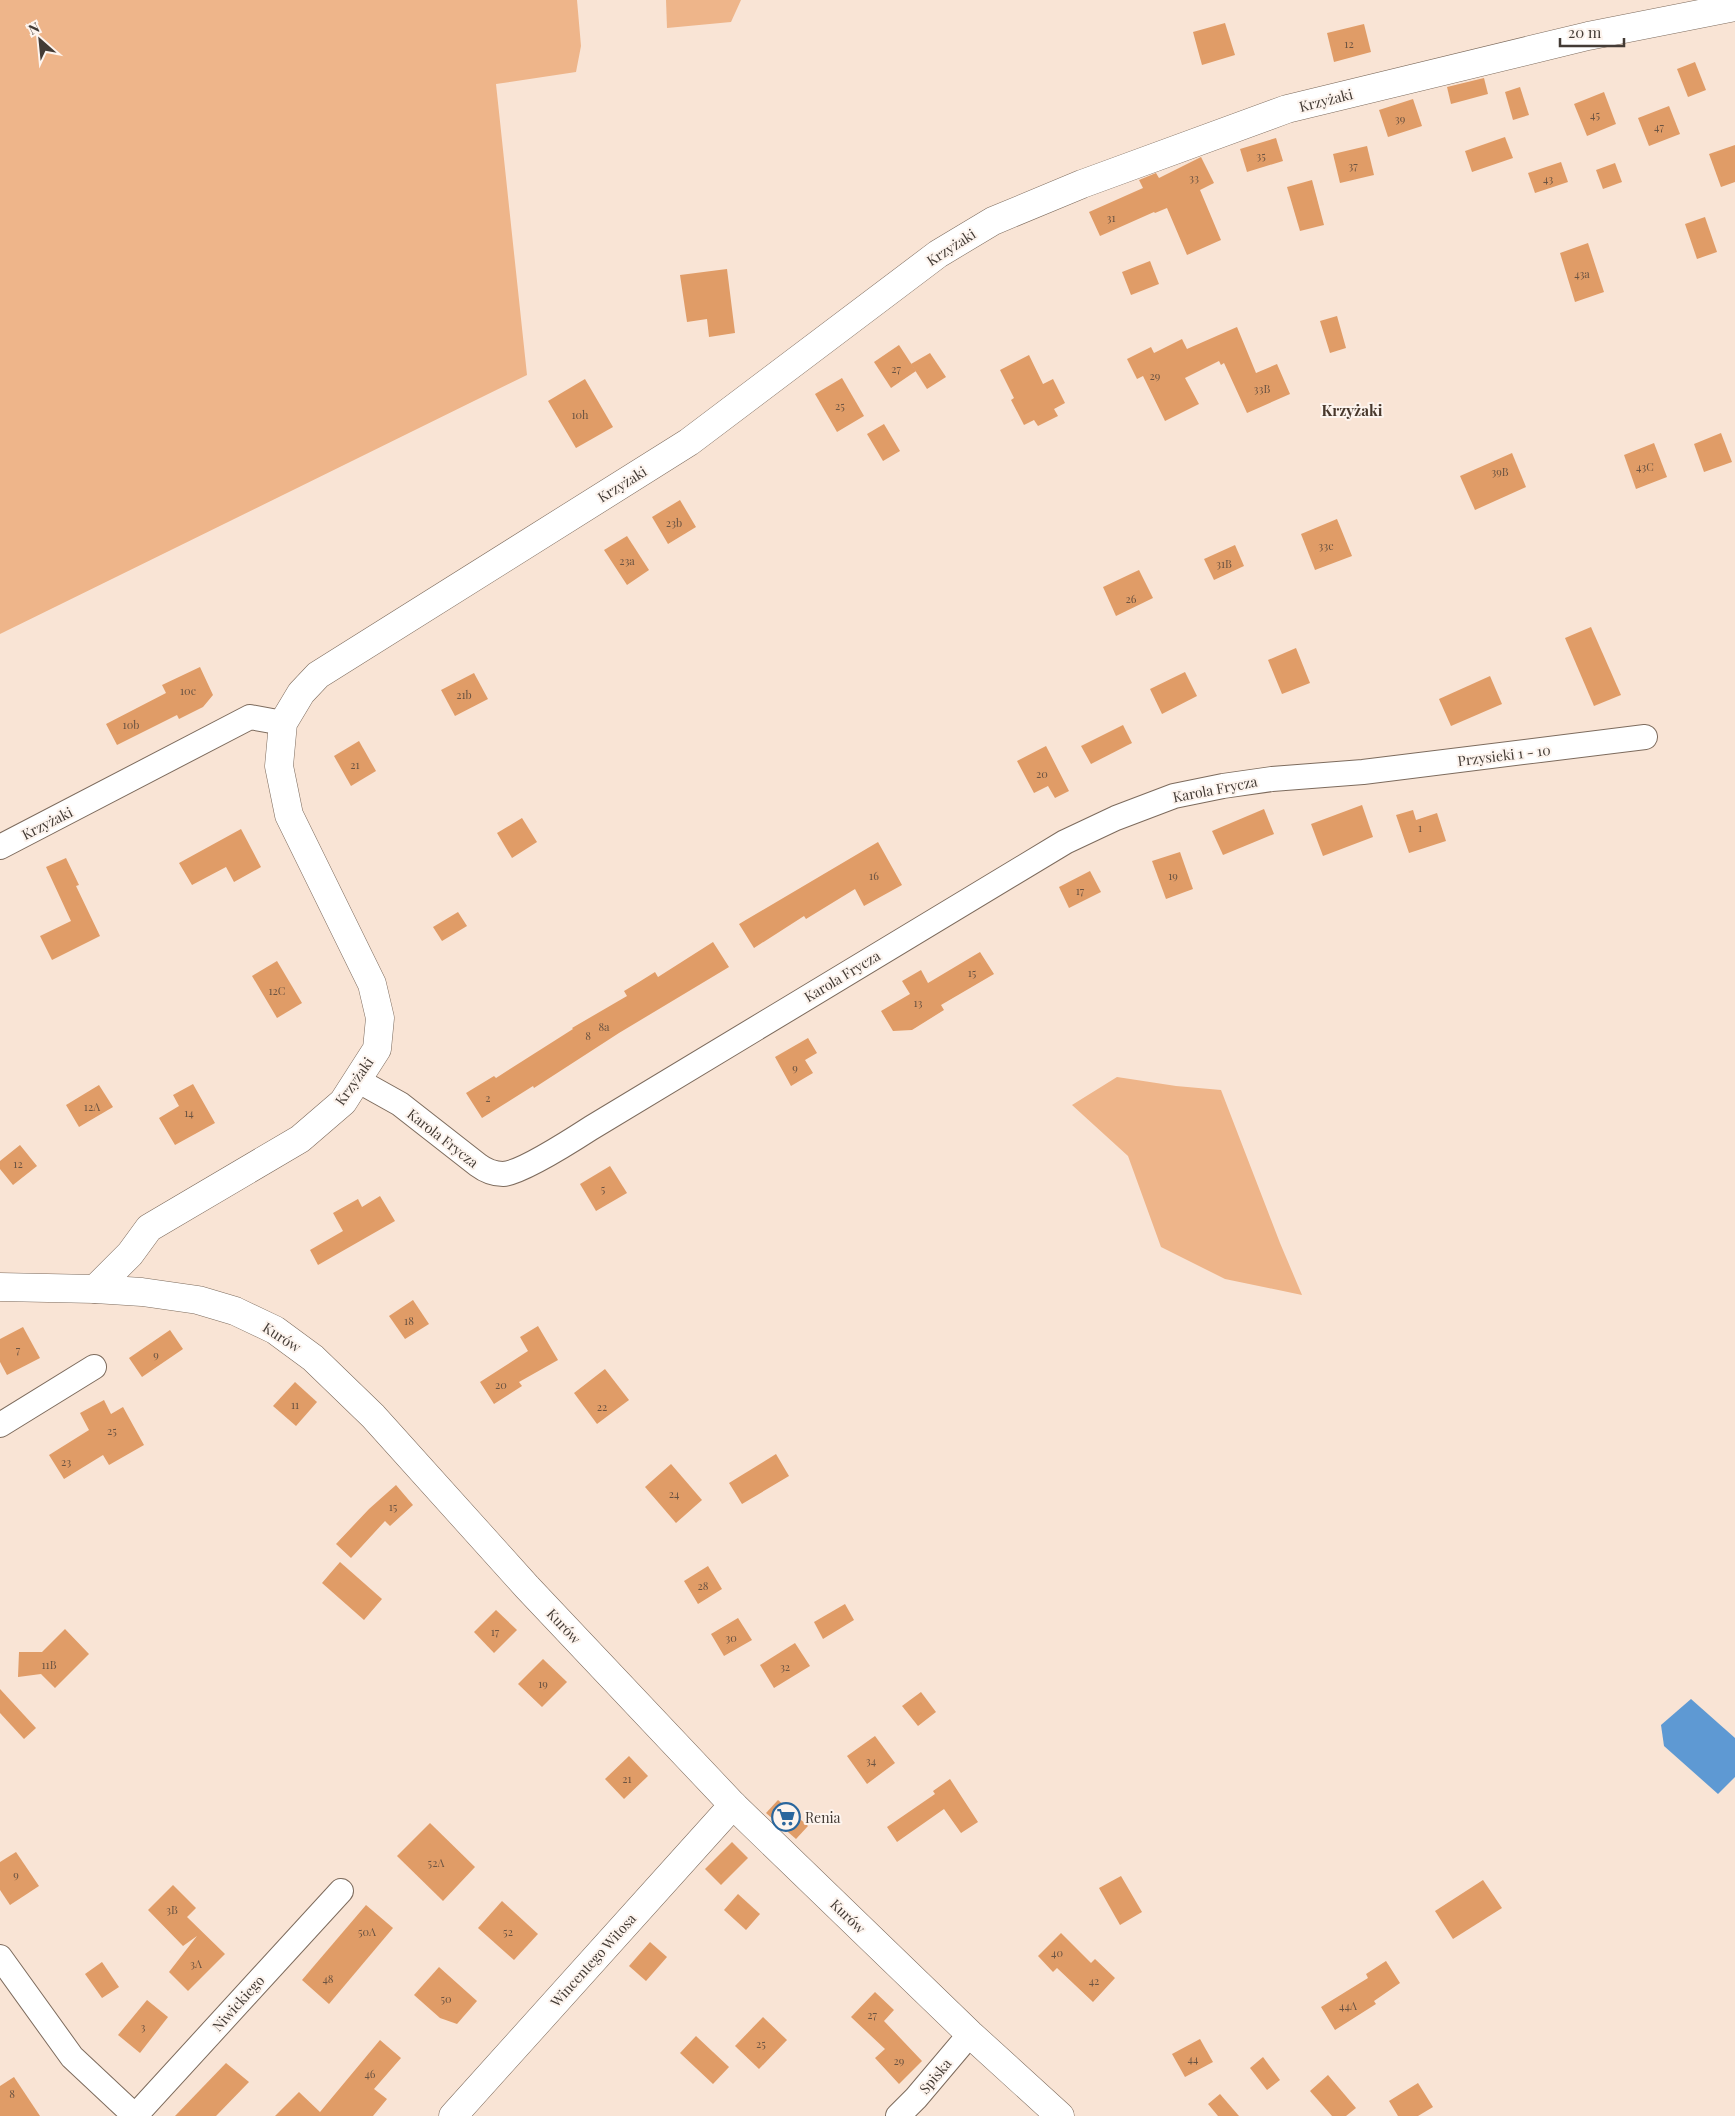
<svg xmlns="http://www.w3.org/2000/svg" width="1735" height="2116" viewBox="0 0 1735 2116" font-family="'Playfair Display',serif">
  <rect width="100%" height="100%" fill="#f9e4d5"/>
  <!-- green -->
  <g fill="#eeb58a">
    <polygon points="0,0 577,0 581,46 576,72 496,84 527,375 0,634"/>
    <polygon points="666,0 741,0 731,22 667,28"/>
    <polygon points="1117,1077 1176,1086 1221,1090 1280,1243 1302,1295 1225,1279 1161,1247 1128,1156 1072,1105"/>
  </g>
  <!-- water -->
  <polygon fill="#5e99d3" points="1691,1699 1735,1738 1735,1777 1718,1794 1664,1746 1661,1725"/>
  <!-- building -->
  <g fill="#e09c67">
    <polygon points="1225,23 1235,55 1202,65 1193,32"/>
    <polygon points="1364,24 1371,52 1334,62 1327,33"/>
    <polygon points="1695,62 1706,90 1688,97 1677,69"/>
    <polygon points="1484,78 1488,94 1451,104 1447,87"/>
    <polygon points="1520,87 1529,115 1513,120 1505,92"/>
    <polygon points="1604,92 1616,124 1587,136 1574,104"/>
    <polygon points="1413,99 1422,126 1388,137 1379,110"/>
    <polygon points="1669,106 1680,134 1649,146 1638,118"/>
    <polygon points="1505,137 1513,158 1472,172 1465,151"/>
    <polygon points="1276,138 1283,161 1247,172 1240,149"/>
    <polygon points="1735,145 1735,182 1721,187 1709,154"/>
    <polygon points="1367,146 1374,175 1340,183 1333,154"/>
    <polygon points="1201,157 1214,183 1200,190 1221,240 1187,255 1167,208 1155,213 1154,212 1100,236 1089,212 1143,188 1139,180 1156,173 1159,178"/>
    <polygon points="1561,162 1568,182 1535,193 1528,173"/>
    <polygon points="1615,163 1622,182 1603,189 1596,170"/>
    <polygon points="1312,180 1324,225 1300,231 1287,187"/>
    <polygon points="1705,217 1717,252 1697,259 1685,224"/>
    <polygon points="1588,243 1604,292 1575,302 1560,253"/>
    <polygon points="1150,261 1159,284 1131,295 1122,272"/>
    <polygon points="727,269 735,333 709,337 707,319 687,322 680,275"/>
    <polygon points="1337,316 1346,348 1330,353 1320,321"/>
    <polygon points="1237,327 1256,373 1277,364 1290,394 1247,413 1224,363 1221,365 1219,361 1185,378 1199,404 1165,421 1143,376 1137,379 1127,359 1151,347 1154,353 1182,339 1187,349"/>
    <polygon points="899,345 916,371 891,388 874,362"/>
    <polygon points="930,353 946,377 927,389 911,364"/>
    <polygon points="1029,355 1043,384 1053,379 1065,403 1054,409 1058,416 1038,426 1034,420 1024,425 1011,400 1014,398 1000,370"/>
    <polygon points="842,378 864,416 837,432 815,394"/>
    <polygon points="585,379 613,427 576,448 548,401"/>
    <polygon points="884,424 900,451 883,461 867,434"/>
    <polygon points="1721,433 1732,462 1704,472 1694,444"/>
    <polygon points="1654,443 1667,477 1636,489 1624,455"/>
    <polygon points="1512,453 1526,487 1475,510 1460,476"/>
    <polygon points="680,500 696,527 668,544 652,517"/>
    <polygon points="1337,519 1352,556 1315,570 1301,534"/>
    <polygon points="627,536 649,570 627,585 604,550"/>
    <polygon points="1235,545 1244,566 1214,580 1204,559"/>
    <polygon points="1139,570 1153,598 1116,616 1103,587"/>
    <polygon points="1591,627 1621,695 1594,706 1565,638"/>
    <polygon points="1296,648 1310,683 1282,694 1268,660"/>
    <polygon points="200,667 213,695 203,707 179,719 177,715 117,745 106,724 166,693 162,685"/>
    <polygon points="1185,672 1197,696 1162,714 1150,689"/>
    <polygon points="474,673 488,699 455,716 441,690"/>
    <polygon points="1490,676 1502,704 1451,726 1439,699"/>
    <polygon points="1123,725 1132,743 1091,764 1081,746"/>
    <polygon points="359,741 376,771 351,786 334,756"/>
    <polygon points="1046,746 1069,791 1055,798 1048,786 1034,793 1017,761"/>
    <polygon points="1362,805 1373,837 1323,856 1311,824"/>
    <polygon points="1264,809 1274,834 1223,855 1212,831"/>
    <polygon points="1413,810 1416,820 1437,813 1446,841 1409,853 1396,815"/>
    <polygon points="522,818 537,842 512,858 497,833"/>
    <polygon points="241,829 261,867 234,882 226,867 192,885 179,863"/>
    <polygon points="878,842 902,885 864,906 855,889 806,919 804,916 754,948 739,924"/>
    <polygon points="1180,852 1193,889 1166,899 1152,861"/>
    <polygon points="66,858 79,885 76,886 100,936 52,960 40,936 71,921 46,867"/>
    <polygon points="1090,871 1101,892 1069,908 1059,887"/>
    <polygon points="458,912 467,926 442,941 433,927"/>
    <polygon points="713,942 729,967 619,1033 534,1088 533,1086 482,1118 466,1093 494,1076 496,1078 573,1029 572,1028 627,996 624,991 639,982 655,972 658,977"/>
    <polygon points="980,952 994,974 941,1005 944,1010 912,1030 893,1031 881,1011 910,994 902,981 921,970 928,983"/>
    <polygon points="277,961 302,1003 277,1018 252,976"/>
    <polygon points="808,1038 817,1053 805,1060 813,1073 791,1086 775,1057"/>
    <polygon points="193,1084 215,1123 175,1145 159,1118 179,1106 173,1095"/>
    <polygon points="99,1085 113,1107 79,1127 66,1105"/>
    <polygon points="20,1145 37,1166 13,1185 0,1169 0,1161"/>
    <polygon points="610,1166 627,1193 596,1211 580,1184"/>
    <polygon points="380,1196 395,1221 318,1265 310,1250 343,1231 333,1213 358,1199 362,1207"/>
    <polygon points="413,1300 429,1324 405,1339 389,1316"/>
    <polygon points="538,1326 558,1360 519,1382 522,1386 494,1404 480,1382 528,1351 520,1337"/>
    <polygon points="23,1327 40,1358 7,1375 0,1362 0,1339"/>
    <polygon points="170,1330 183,1349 142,1377 129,1358"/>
    <polygon points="605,1369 629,1400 597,1424 574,1393"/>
    <polygon points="295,1382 317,1402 296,1426 273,1406"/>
    <polygon points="104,1400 111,1414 123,1407 144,1445 109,1465 103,1455 64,1479 49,1455 89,1430 80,1413"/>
    <polygon points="776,1454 789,1476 742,1504 729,1483"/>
    <polygon points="671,1464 702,1500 676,1523 645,1487"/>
    <polygon points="396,1485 413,1505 390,1526 385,1521 351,1558 336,1544 369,1509"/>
    <polygon points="340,1562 382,1599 364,1620 322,1583"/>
    <polygon points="708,1566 722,1589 698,1604 684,1581"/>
    <polygon points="845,1604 854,1620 823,1639 814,1622"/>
    <polygon points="496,1610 517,1630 494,1653 474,1632"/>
    <polygon points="738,1618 752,1640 724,1656 711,1634"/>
    <polygon points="65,1629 89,1654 55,1688 41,1674 18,1677 19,1652 42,1652"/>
    <polygon points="795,1643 810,1666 774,1688 760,1665"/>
    <polygon points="543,1659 567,1682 542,1707 518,1684"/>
    <polygon points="0,1689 36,1728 24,1739 0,1713"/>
    <polygon points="921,1692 936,1712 918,1726 902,1706"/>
    <polygon points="875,1736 895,1763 867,1784 847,1756"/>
    <polygon points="629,1756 648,1776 624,1799 605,1779"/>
    <polygon points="950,1779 978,1822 961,1833 944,1809 897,1842 887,1827 935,1794 933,1791"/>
    <polygon points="778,1800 808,1826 796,1839 766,1813"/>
    <polygon points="430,1823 475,1867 443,1901 397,1856"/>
    <polygon points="732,1842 748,1858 721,1885 705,1869"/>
    <polygon points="16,1852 39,1886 10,1905 0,1890 0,1862"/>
    <polygon points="1121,1876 1142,1912 1120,1925 1099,1888"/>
    <polygon points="1483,1880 1502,1908 1453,1939 1435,1911"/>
    <polygon points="173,1885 196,1908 187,1917 225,1954 188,1991 169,1972 197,1936 183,1946 148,1910"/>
    <polygon points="738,1894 760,1914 746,1930 724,1910"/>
    <polygon points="502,1901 538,1934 514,1960 478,1928"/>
    <polygon points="366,1905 393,1928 329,2004 302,1980"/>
    <polygon points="1061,1933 1091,1963 1095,1959 1115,1978 1093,2002 1057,1968 1053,1972 1038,1956"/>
    <polygon points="650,1942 667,1957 646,1981 629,1966"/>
    <polygon points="1386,1961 1400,1983 1374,2001 1376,2004 1335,2030 1321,2007 1368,1978 1366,1974"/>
    <polygon points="102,1962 119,1987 102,1998 85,1974"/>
    <polygon points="439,1967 477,2001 457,2024 440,2018 414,1995"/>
    <polygon points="875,1992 894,2010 884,2021 922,2061 899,2084 875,2058 885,2049 851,2017"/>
    <polygon points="147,2000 168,2017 140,2053 118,2035"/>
    <polygon points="763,2017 787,2040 759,2069 735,2046"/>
    <polygon points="696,2036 729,2067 713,2084 680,2053"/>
    <polygon points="1200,2039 1213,2062 1185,2077 1172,2054"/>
    <polygon points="380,2040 401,2058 374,2089 387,2099 373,2116 275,2116 299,2092 320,2112"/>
    <polygon points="1263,2057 1280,2080 1267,2090 1250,2068"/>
    <polygon points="226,2063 249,2082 216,2116 175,2116"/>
    <polygon points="1328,2075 1356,2108 1346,2116 1332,2116 1310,2091"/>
    <polygon points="14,2077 40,2116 0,2116 0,2086"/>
    <polygon points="1418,2083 1433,2107 1418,2116 1398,2116 1389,2101"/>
    <polygon points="1220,2094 1239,2116 1218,2116 1208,2104"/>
  </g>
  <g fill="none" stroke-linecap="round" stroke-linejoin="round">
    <defs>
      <g id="street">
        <polyline points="0,847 250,717 283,723"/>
        <path d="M 357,1080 L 400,1104 L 478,1165 C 486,1171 493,1174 503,1174 C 521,1173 574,1139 591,1128 L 1065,842 L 1116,818 L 1174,796 L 1223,786 L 1272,779 L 1363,772 L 1645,737"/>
        <polyline points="0,1425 94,1367"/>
        <polyline points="0,1957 72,2057 135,2116"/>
        <polyline points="135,2116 341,1891"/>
        <polyline points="898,2116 916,2098 970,2034"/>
      </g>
      <g id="secondary">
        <polyline points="0,1287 95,1289 142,1292 198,1300 235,1311 275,1330 313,1358 373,1416 527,1587 733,1805 970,2034 1060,2116"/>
        <polyline points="95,1289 130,1254 149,1228 300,1139 343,1102 377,1049 380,1018 372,984 289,815 279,766 283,723 301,693 318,675 689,442 938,254 993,221 1082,184 1287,109 1588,36 1735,7"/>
        <polyline points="453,2116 733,1805"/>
      </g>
    </defs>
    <!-- street casing -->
    <use href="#street" stroke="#7d6b5d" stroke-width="26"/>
    <!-- secondary casing -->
    <use href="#secondary" stroke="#7d6b5d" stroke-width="29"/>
    <!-- street -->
    <use href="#street" stroke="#fff" stroke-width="24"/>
    <!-- secondary -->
    <use href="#secondary" stroke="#fff" stroke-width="28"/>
  </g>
  <!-- icons -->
  <defs>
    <symbol id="supermarket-ring" viewBox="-11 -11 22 22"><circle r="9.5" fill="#fdf4ee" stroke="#2a669d" stroke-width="1.5"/><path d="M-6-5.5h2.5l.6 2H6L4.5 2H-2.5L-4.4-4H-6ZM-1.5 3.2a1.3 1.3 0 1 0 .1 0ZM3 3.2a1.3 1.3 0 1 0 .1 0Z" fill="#2a669d"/></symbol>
  </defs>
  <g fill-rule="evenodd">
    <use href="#supermarket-ring" x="770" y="1801" width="32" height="32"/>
  </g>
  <g text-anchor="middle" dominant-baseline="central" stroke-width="4" stroke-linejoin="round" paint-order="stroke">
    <!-- number labels -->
    <g font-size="11" fill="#6a5342">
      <text x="1349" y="43">12</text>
      <text x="1595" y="114">45</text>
      <text x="1400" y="118">39</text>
      <text x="1659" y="126">47</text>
      <text x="1261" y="155">35</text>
      <text x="1353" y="165">37</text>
      <text x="1194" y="177">33</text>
      <text x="1548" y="178">43</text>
      <text x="1111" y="217">31</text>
      <text x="1582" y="273">43a</text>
      <text x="896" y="368">27</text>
      <text x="1155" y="375">29</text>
      <text x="1262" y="388">33B</text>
      <text x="840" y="405">25</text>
      <text x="580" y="414">10h</text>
      <text x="1645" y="466">43C</text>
      <text x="1500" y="471">39B</text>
      <text x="674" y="522">23b</text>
      <text x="1326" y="545">33c</text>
      <text x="627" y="560">23a</text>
      <text x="1224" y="563">31B</text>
      <text x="1131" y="598">26</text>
      <text x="188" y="690">10c</text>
      <text x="464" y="694">21b</text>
      <text x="131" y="724">10b</text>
      <text x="355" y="764">21</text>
      <text x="1042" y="773">20</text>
      <text x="1420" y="827">1</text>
      <text x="874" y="875">16</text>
      <text x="1173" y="875">19</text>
      <text x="1080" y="890">17</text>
      <text x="972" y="972">15</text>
      <text x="277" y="990">12C</text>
      <text x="918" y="1002">13</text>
      <text x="604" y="1026">8a</text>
      <text x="588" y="1035">8</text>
      <text x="795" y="1067">9</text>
      <text x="488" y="1097">2</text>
      <text x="92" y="1106">12A</text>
      <text x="189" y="1112">14</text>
      <text x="18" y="1163">12</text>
      <text x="603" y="1188">5</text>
      <text x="409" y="1320">18</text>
      <text x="18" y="1349">7</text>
      <text x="156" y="1354">9</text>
      <text x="501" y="1384">20</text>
      <text x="295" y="1404">11</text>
      <text x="602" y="1406">22</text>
      <text x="112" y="1430">25</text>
      <text x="66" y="1461">23</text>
      <text x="674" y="1493">24</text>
      <text x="393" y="1506">15</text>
      <text x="703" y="1585">28</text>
      <text x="495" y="1631">17</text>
      <text x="731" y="1637">30</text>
      <text x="49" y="1664">11B</text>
      <text x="785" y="1666">32</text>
      <text x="543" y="1683">19</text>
      <text x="871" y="1760">34</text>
      <text x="627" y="1778">21</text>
      <text x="436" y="1862">52A</text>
      <text x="16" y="1874">9</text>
      <text x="172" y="1909">3B</text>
      <text x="367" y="1931">50A</text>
      <text x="508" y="1931">52</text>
      <text x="1057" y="1952">40</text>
      <text x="196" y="1963">3A</text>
      <text x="328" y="1978">48</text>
      <text x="1094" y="1980">42</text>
      <text x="446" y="1998">50</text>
      <text x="1348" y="2005">44A</text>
      <text x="872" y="2014">27</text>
      <text x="143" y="2026">3</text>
      <text x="761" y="2043">25</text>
      <text x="1193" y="2058">44</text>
      <text x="899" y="2060">29</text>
      <text x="370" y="2073">46</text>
      <text x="12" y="2093">8</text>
    </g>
    <!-- street labels -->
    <g font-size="14" fill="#433b35" stroke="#fdf4ee">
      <text transform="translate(1326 100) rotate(-14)">Krzyżaki</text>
      <text transform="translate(951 247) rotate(-33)">Krzyżaki</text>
      <text transform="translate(622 484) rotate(-32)">Krzyżaki</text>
      <text transform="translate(1504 755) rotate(-7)">Przysieki 1 - 10</text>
      <text transform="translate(1215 789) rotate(-11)">Karola Frycza</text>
      <text transform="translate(47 823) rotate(-27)">Krzyżaki</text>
      <text transform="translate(842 976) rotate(-31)">Karola Frycza</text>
      <text transform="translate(354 1081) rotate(-55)">Krzyżaki</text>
      <text transform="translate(443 1138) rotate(38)">Karola Frycza</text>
      <text transform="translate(282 1337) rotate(33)">Kurów</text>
      <text transform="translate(564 1626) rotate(47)">Kurów</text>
      <text transform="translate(848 1916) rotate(44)">Kurów</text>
      <text transform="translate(593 1960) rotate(-48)">Wincentego Witosa</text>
      <text transform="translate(238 2003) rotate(-48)">Niwickiego</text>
      <text transform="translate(935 2076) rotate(-50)">Spiska</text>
    </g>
    <!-- poi labels -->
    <g font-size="14" fill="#433b35" stroke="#fdf4ee" text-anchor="start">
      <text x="805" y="1817">Renia</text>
    </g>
    <!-- neighbourhood labels -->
    <g font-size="15" font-weight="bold" fill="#48382c" stroke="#fdf4ee">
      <text x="1352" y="410">Krzyżaki</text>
    </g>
  </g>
  <!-- north arrow -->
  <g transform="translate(40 40) rotate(333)" stroke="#fdf4ee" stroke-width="4" paint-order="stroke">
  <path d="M0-4L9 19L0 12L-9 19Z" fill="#433b35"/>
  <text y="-8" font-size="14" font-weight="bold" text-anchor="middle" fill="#433b35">N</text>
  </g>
  <!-- scale -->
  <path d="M1560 38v8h64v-8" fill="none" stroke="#433b35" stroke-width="2.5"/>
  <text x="1568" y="38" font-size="15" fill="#433b35" stroke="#fdf4ee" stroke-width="4" paint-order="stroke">20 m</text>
</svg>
